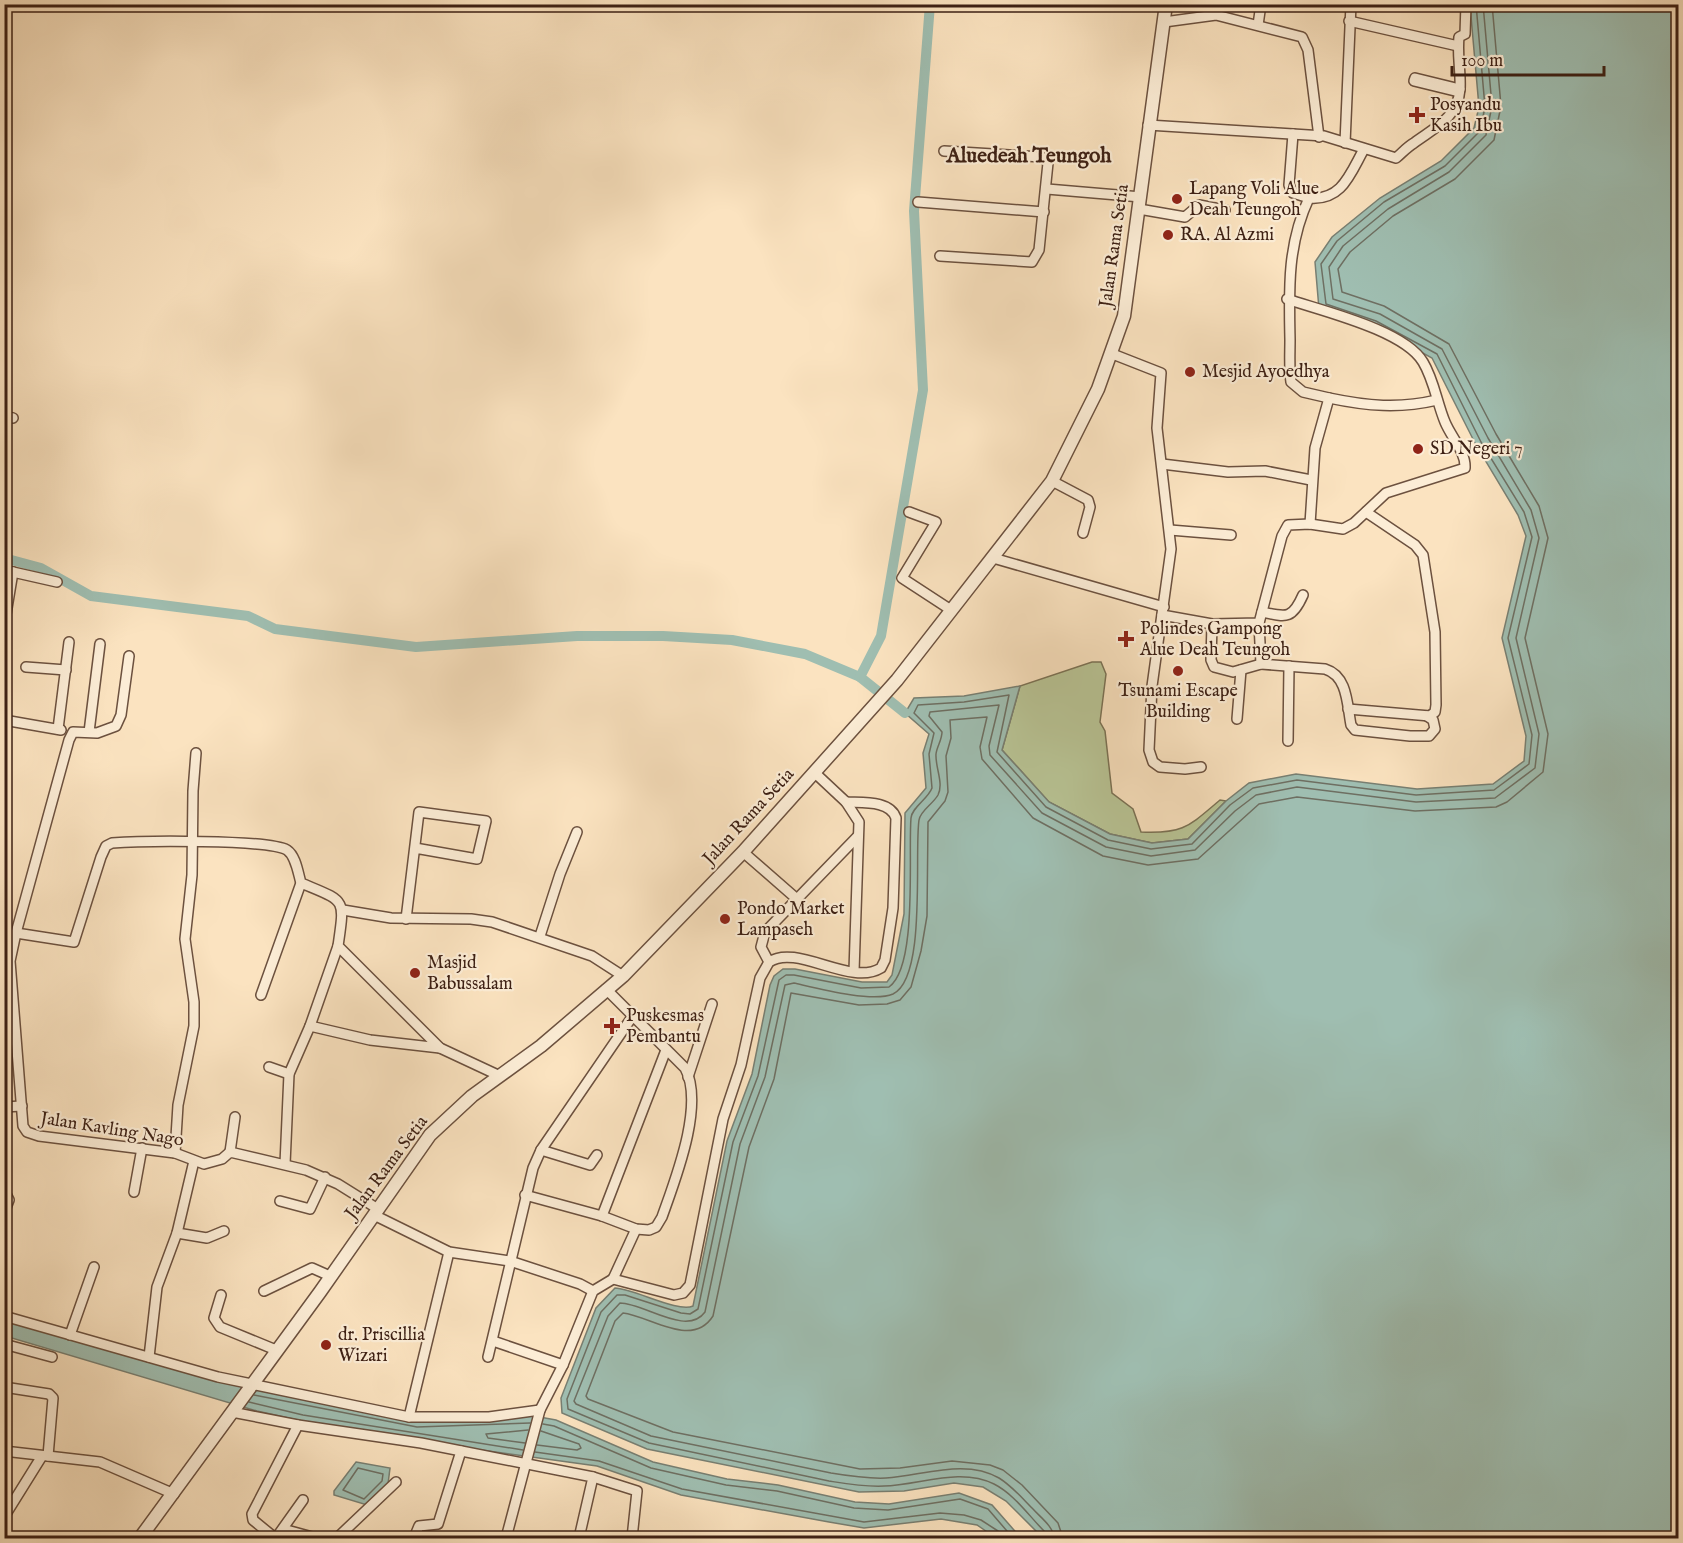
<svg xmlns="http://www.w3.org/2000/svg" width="1683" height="1543" viewBox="0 0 1683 1543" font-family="'IM FELL English',serif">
  <rect width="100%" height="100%" fill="#fbe3c0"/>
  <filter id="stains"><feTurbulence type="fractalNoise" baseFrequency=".00333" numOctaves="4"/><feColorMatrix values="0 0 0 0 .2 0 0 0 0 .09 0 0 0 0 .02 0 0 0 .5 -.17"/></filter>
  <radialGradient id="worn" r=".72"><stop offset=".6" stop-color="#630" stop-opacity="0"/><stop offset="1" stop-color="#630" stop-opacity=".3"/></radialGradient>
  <!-- green -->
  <path fill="#b9c596" stroke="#7b7255" stroke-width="1.5" d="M 1092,662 L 1101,662 L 1106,674 L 1100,722 L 1105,731 L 1112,793 L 1133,809 L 1141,832 C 1184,834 1189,826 1220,800 L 1226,801 L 1188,839 L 1152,843 L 1110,834 L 1049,802 L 1002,750 L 1020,686 Z"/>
  <!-- water -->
  <g fill="#9fbeb1" stroke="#787f72" stroke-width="1.5">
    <path d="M 1470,5 L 1678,5 L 1678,1538 L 1043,1538 L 1006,1501 L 983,1487 L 954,1483 L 904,1491 L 859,1492 L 647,1449 L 562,1413 L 561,1398 L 596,1308 L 615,1288 C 635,1289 678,1313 693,1306 L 727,1141 L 752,1074 L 770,985 L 774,976 L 783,969 L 795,969 L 862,982 L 887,982 L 892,975 L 904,914 L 905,813 L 926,788 L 923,753 L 929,734 L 905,713 L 914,698 L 964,696 L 1020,686 L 1002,750 L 1049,802 L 1110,834 L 1152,843 L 1188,839 L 1226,801 L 1249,783 L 1296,774 L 1417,789 L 1493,784 L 1524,761 L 1526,736 L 1502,638 L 1526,536 L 1518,515 L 1476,445 L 1432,358 L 1374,326 L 1319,309 L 1315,262 L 1332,237 L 1380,198 L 1441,161 L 1474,128 L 1479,107 Z"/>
    <polygon points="5,1318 234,1385 417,1421 534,1416 556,1420 653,1462 727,1479 778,1485 855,1502 889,1504 959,1493 992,1505 1021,1538 996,1538 977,1525 941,1519 864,1528 829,1522 681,1495 597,1466 423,1442 302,1421 257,1411 5,1336"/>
    <polygon points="356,1462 390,1468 388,1484 367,1505 334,1495 334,1491"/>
  </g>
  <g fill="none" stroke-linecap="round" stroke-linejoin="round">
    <!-- shore -->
    <g stroke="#6e6f62" stroke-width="1.5">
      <polyline points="254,1395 417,1427 530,1423"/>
      <polyline points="249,1402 303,1415 523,1450"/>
      <polyline points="543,1424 554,1426 651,1468 726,1485 777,1491 854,1508 888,1510 960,1499 988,1509 1013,1538"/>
      <polyline points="525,1443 488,1438 486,1434 528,1430"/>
      <polyline points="537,1445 577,1450 581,1448 579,1444 541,1431"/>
      <polyline points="535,1452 599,1461 682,1489 864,1522 940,1513 964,1515 981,1520 998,1531 1000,1538"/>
      <polygon points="358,1468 383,1474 382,1481 364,1499 343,1490"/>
      <path d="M 1046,1538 L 1045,1532 C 1029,1516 1014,1494 994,1484 C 960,1467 920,1485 884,1486 C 865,1487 848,1484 829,1481 L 649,1443 L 568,1409 L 567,1399 L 601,1312 L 617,1295 L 625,1295 L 681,1313 L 690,1314 L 698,1309 L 733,1142 L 758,1076 L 779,980 L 786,975 L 794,975 L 861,988 L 889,987 C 918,967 908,853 911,818 C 912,807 928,799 932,788 L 929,754 L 934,733 L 914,713 L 918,705 L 964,702 L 1009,695 L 997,752 L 1046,807 L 1108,840 L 1151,849 L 1192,844 L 1230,805 L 1253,788 L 1297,780 L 1416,795 L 1494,790 L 1529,764 L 1532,735 L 1508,638 L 1532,537 L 1524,512 L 1481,442 L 1437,354 L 1376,321 L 1326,304 L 1321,264 L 1337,241 L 1384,202 L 1445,166 L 1480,131 L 1485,107 L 1476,4"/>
      <path d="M 1054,1538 C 1053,1526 1041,1518 1033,1509 C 1023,1499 1012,1486 999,1478 C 965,1458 922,1476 886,1478 C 867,1479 849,1476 831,1473 L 651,1436 L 576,1404 L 574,1401 L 608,1316 L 620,1303 C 644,1303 687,1337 705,1312 L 740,1144 L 765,1077 L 785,985 L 794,983 C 816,988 872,1003 893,994 C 927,978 914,853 919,820 C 920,811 933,804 938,795 C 944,783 935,767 936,754 C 937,746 942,740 942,732 L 929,716 L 930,712 L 999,705 L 989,746 L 990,755 L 1042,813 L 1106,847 L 1151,856 L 1195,850 L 1235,811 L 1256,795 L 1297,787 L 1416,802 L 1495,798 L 1535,768 L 1539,734 L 1516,638 L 1539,538 L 1531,510 L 1488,438 L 1442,349 L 1380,314 L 1333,299 L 1329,267 L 1343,246 L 1388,209 L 1449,172 L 1486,135 L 1492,106 L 1483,4"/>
      <path d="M 1063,1538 L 1058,1523 L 1022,1485 L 1003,1470 L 990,1465 L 952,1461 L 900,1468 L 860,1469 L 673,1432 L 588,1399 L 586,1396 L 615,1321 L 623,1313 C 650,1316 692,1349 713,1316 L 749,1147 L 774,1079 L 791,993 L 859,1005 L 887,1004 L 900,1000 L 911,987 L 921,951 L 927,916 L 928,822 L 945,801 L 948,792 L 946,756 L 951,738 L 950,720 L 987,717 L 980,747 L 982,759 L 1033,818 L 1103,856 L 1148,865 L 1198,859 L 1259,804 L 1297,797 L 1415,811 L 1496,807 L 1507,802 L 1543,772 L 1548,734 L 1525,638 L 1548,538 L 1539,506 L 1496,434 L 1449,344 L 1384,306 L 1342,292 L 1338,269 L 1350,252 L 1393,216 L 1455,179 L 1494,140 L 1501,106 L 1492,4"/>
    </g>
    <!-- canal -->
    <g stroke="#9fbeb1" stroke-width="10">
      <polyline points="4,558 41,568 91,596 248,616 275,629 416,647 577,636 663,636 732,640 805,654 860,677"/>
      <polyline points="905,713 860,677 881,636 923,390 914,211 930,4"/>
    </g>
    <defs>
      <g id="minor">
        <polyline points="1349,21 1458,46"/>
        <polyline points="1164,22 1216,15 1302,37 1308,50 1319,137"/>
        <polyline points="1258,25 1261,4"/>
        <polygon points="1415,78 1460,89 1459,92 1414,81"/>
        <path d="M 1148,125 L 1324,136 L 1396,158 C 1402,153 1407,147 1414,143 C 1434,128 1458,118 1460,89 C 1461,72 1457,55 1459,37 L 1465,34 L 1466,4"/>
        <polyline points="1293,134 1289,185 1293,193 1309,198"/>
        <polyline points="1345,143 1351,4"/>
        <polyline points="1047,189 1141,197"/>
        <polyline points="918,202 1044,212"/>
        <polyline points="1139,209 1185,217 1199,205 1225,210"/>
        <polyline points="940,256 1032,262 1039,250 1048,163 1042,157 944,151"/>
        <polyline points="1110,353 1161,373 1157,428 1171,549 1152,686 1149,750 1153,762 1160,767 1185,769 1201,767"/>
        <path d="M 1329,398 C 1367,406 1399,409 1437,400"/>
        <polyline points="4,416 13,418"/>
        <polyline points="1162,464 1228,472 1265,471 1311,480"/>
        <polyline points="1052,481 1088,500 1090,507 1083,533"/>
        <polyline points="909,512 936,522 902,578 951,610"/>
        <path d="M 1310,524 L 1315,448 L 1329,398 L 1303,392 L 1291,382 C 1289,368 1290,354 1290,340 C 1289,290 1287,245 1309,198 C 1342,201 1350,174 1364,149"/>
        <polyline points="1170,530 1231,535"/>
        <polyline points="993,558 1164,607"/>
        <polyline points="4,570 57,582"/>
        <path d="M 1262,612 C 1286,617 1292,620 1303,595"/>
        <path d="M 1162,615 L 1212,624 L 1259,623 L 1282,536 L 1288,525 L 1310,524 L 1343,529 L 1354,523 L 1386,493 L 1465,468 C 1466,452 1451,437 1445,422 C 1437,403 1434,380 1423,362 C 1404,330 1322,311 1287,299"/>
        <path d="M 1259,623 L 1261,664 L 1325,669 C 1348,676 1347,705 1351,725 L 1355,730 L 1410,736 L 1429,736 L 1435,729 L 1433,720 L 1427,716"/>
        <polyline points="1212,624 1211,660 1214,667 1233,672 1261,664"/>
        <polyline points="4,626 13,572"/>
        <polyline points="129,656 121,715 116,726 97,733 73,732 69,740 16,933 10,961 23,1126 27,1132 39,1136 175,1153 204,1164 222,1159 230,1152 306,1170 338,1184 378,1209"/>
        <polyline points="26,667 66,670"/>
        <polyline points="1348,709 1430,716 1435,712 1436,705 1435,632 1423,555 1415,545 1366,512"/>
        <polyline points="1237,719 1241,670"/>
        <polyline points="4,720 61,730"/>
        <polyline points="58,729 69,642"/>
        <polyline points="89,732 100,644"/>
        <polyline points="1288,741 1289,666"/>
        <polyline points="815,773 846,802 859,822 854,971"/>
        <polyline points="743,852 798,900"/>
        <polyline points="343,910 391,918 471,919 492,922 592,956 623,976"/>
        <polyline points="406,919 419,812 486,821 477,859 415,848"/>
        <path d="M 16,933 L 74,942 L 101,857 L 106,846 L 112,843 C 139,841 267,839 287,850 C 296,856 298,873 301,883 C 346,902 345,897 338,946 L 440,1048 L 500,1076"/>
        <polyline points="540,936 560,874 577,832"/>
        <polyline points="769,962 761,947 765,932 858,836"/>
        <polyline points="261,995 301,883"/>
        <polyline points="310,1026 370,1040 440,1048"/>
        <polyline points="269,1067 289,1074"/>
        <polyline points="688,1077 712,1004"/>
        <polyline points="4,1107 22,1106"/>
        <polyline points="541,1150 590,1165 597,1155"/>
        <polyline points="230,1152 235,1117"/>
        <polyline points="175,1153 178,1105 194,1026 194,1002 185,939 192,875 193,791 196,753"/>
        <polyline points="285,1164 289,1074 310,1026 338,946"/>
        <polyline points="4,1190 9,1200 4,1213"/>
        <polyline points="134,1192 142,1148"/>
        <path d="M 525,1195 L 602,1216 L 636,1229 L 649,1230 L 656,1227 L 662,1217 C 675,1180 705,1105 685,1068 L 606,989"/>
        <polyline points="280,1201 310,1209 325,1177"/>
        <polyline points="374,1215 449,1252 510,1261 580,1284 593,1291"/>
        <polyline points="602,1216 666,1050"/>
        <polyline points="177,1233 207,1238 224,1231"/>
        <polyline points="613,1279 636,1229"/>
        <polyline points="264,1291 312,1268 330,1276"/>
        <polyline points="221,1295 214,1318 220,1327 276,1350"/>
        <polyline points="4,1316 218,1377 409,1417 489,1417 540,1410"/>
        <polyline points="70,1335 94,1267"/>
        <polyline points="493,1341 563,1365"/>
        <polyline points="4,1344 52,1357"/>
        <polyline points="149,1357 157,1287 177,1233 194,1161"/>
        <polyline points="488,1357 533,1168 541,1150 632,1017"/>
        <polyline points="4,1387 49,1394 53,1398 48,1456"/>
        <polyline points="232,1412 298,1425 421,1443 593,1477 579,1538"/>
        <polyline points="409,1417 449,1252"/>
        <polyline points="4,1451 100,1462 174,1494"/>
        <polyline points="593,1477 637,1491 632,1538"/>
        <polyline points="4,1517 42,1456"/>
        <polyline points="283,1529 316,1538"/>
        <polyline points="275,1538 253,1520 252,1514 298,1425"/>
        <polyline points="276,1538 303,1500"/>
        <polyline points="337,1538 396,1482"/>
        <polyline points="414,1538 419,1526 438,1524 461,1451"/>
        <path d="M 506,1538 L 540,1410 L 563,1365 L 593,1291 L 613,1279 L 674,1295 L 683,1293 L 690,1285 L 723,1119 L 741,1065 L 760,978 L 769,962 C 797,943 850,987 881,968 L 885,960 L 893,908 L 896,818 C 890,800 862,803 846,802"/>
      </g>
      <polyline id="tertiary" points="140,1538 320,1292 430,1135 472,1096 541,1046 623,976 743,852 897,680 1052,481 1098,389 1124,316 1166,4"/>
    </defs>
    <!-- minor casing -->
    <use href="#minor" stroke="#6c513f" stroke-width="12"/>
    <!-- tertiary casing -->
    <use href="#tertiary" stroke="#6c513f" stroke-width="15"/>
    <!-- minor -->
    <use href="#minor" stroke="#fcedd6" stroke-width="9"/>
    <!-- tertiary -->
    <use href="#tertiary" stroke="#fcedd6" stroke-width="12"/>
  </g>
  <!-- markers -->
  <g fill="#8f2418" stroke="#fcedd6" stroke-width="2">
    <path d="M1414 106h6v6h6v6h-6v6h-6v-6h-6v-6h6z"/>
    <circle cx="1177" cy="199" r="6"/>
    <circle cx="1168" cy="235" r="6"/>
    <circle cx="1190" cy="372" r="6"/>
    <circle cx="1418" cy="449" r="6"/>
    <path d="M1123 630h6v6h6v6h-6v6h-6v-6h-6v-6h6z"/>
    <circle cx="1178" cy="671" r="6"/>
    <circle cx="725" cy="919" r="6"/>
    <circle cx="415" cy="973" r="6"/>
    <path d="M609 1017h6v6h6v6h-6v6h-6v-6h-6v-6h6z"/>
    <circle cx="326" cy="1345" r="6"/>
  </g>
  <g text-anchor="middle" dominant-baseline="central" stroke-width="4.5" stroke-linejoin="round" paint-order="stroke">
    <!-- poi labels -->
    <g font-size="18" fill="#3d2014" stroke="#fcedd6" text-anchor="start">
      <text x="1430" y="105">Posyandu<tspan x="1430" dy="21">Kasih Ibu</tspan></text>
      <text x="1189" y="189">Lapang Voli Alue<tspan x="1189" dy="21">Deah Teungoh</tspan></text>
      <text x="1180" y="235">RA. Al Azmi</text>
      <text x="1202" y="372">Mesjid Ayoedhya</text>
      <text x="1430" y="449">SD Negeri 7</text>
      <text x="1140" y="629">Polindes Gampong<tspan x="1140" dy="21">Alue Deah Teungoh</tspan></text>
      <text x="1178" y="691" text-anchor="middle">Tsunami Escape<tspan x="1178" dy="21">Building</tspan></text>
      <text x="737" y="909">Pondo Market<tspan x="737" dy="21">Lampaseh</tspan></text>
      <text x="427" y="963">Masjid<tspan x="427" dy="21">Babussalam</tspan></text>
      <text x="626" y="1016">Puskesmas<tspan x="626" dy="21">Pembantu</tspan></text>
      <text x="338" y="1335">dr. Priscillia<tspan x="338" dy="21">Wizari</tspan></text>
    </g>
    <!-- street labels -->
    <g font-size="18" fill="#3d2014" stroke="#fcedd6">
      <text transform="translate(1115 246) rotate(-82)">Jalan Rama Setia</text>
      <text transform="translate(749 817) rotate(-47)">Jalan Rama Setia</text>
      <text transform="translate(112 1130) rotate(9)">Jalan Kavling Nago</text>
      <text transform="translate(387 1168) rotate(-53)">Jalan Rama Setia</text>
    </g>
    <!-- quarter labels -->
    <g font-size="21" font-weight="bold" fill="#3d2014" stroke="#fcedd6">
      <text x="1029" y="156">Aluedeah Teungoh</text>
    </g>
  </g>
  <!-- margin -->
  <rect width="1683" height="1543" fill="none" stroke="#fbe3c0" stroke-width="24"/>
  <rect x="6" y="6" width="1671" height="1531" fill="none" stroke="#3d2014" stroke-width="3"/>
  <rect x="12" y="12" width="1659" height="1519" fill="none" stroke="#3d2014" stroke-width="1.5"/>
  <!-- scale -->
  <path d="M1452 66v9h152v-9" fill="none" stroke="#3d2014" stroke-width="3"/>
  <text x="1461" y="66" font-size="18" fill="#3d2014" stroke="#fcedd6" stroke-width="4.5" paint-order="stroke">100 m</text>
  <rect width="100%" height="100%" filter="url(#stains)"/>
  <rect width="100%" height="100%" fill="url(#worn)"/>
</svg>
